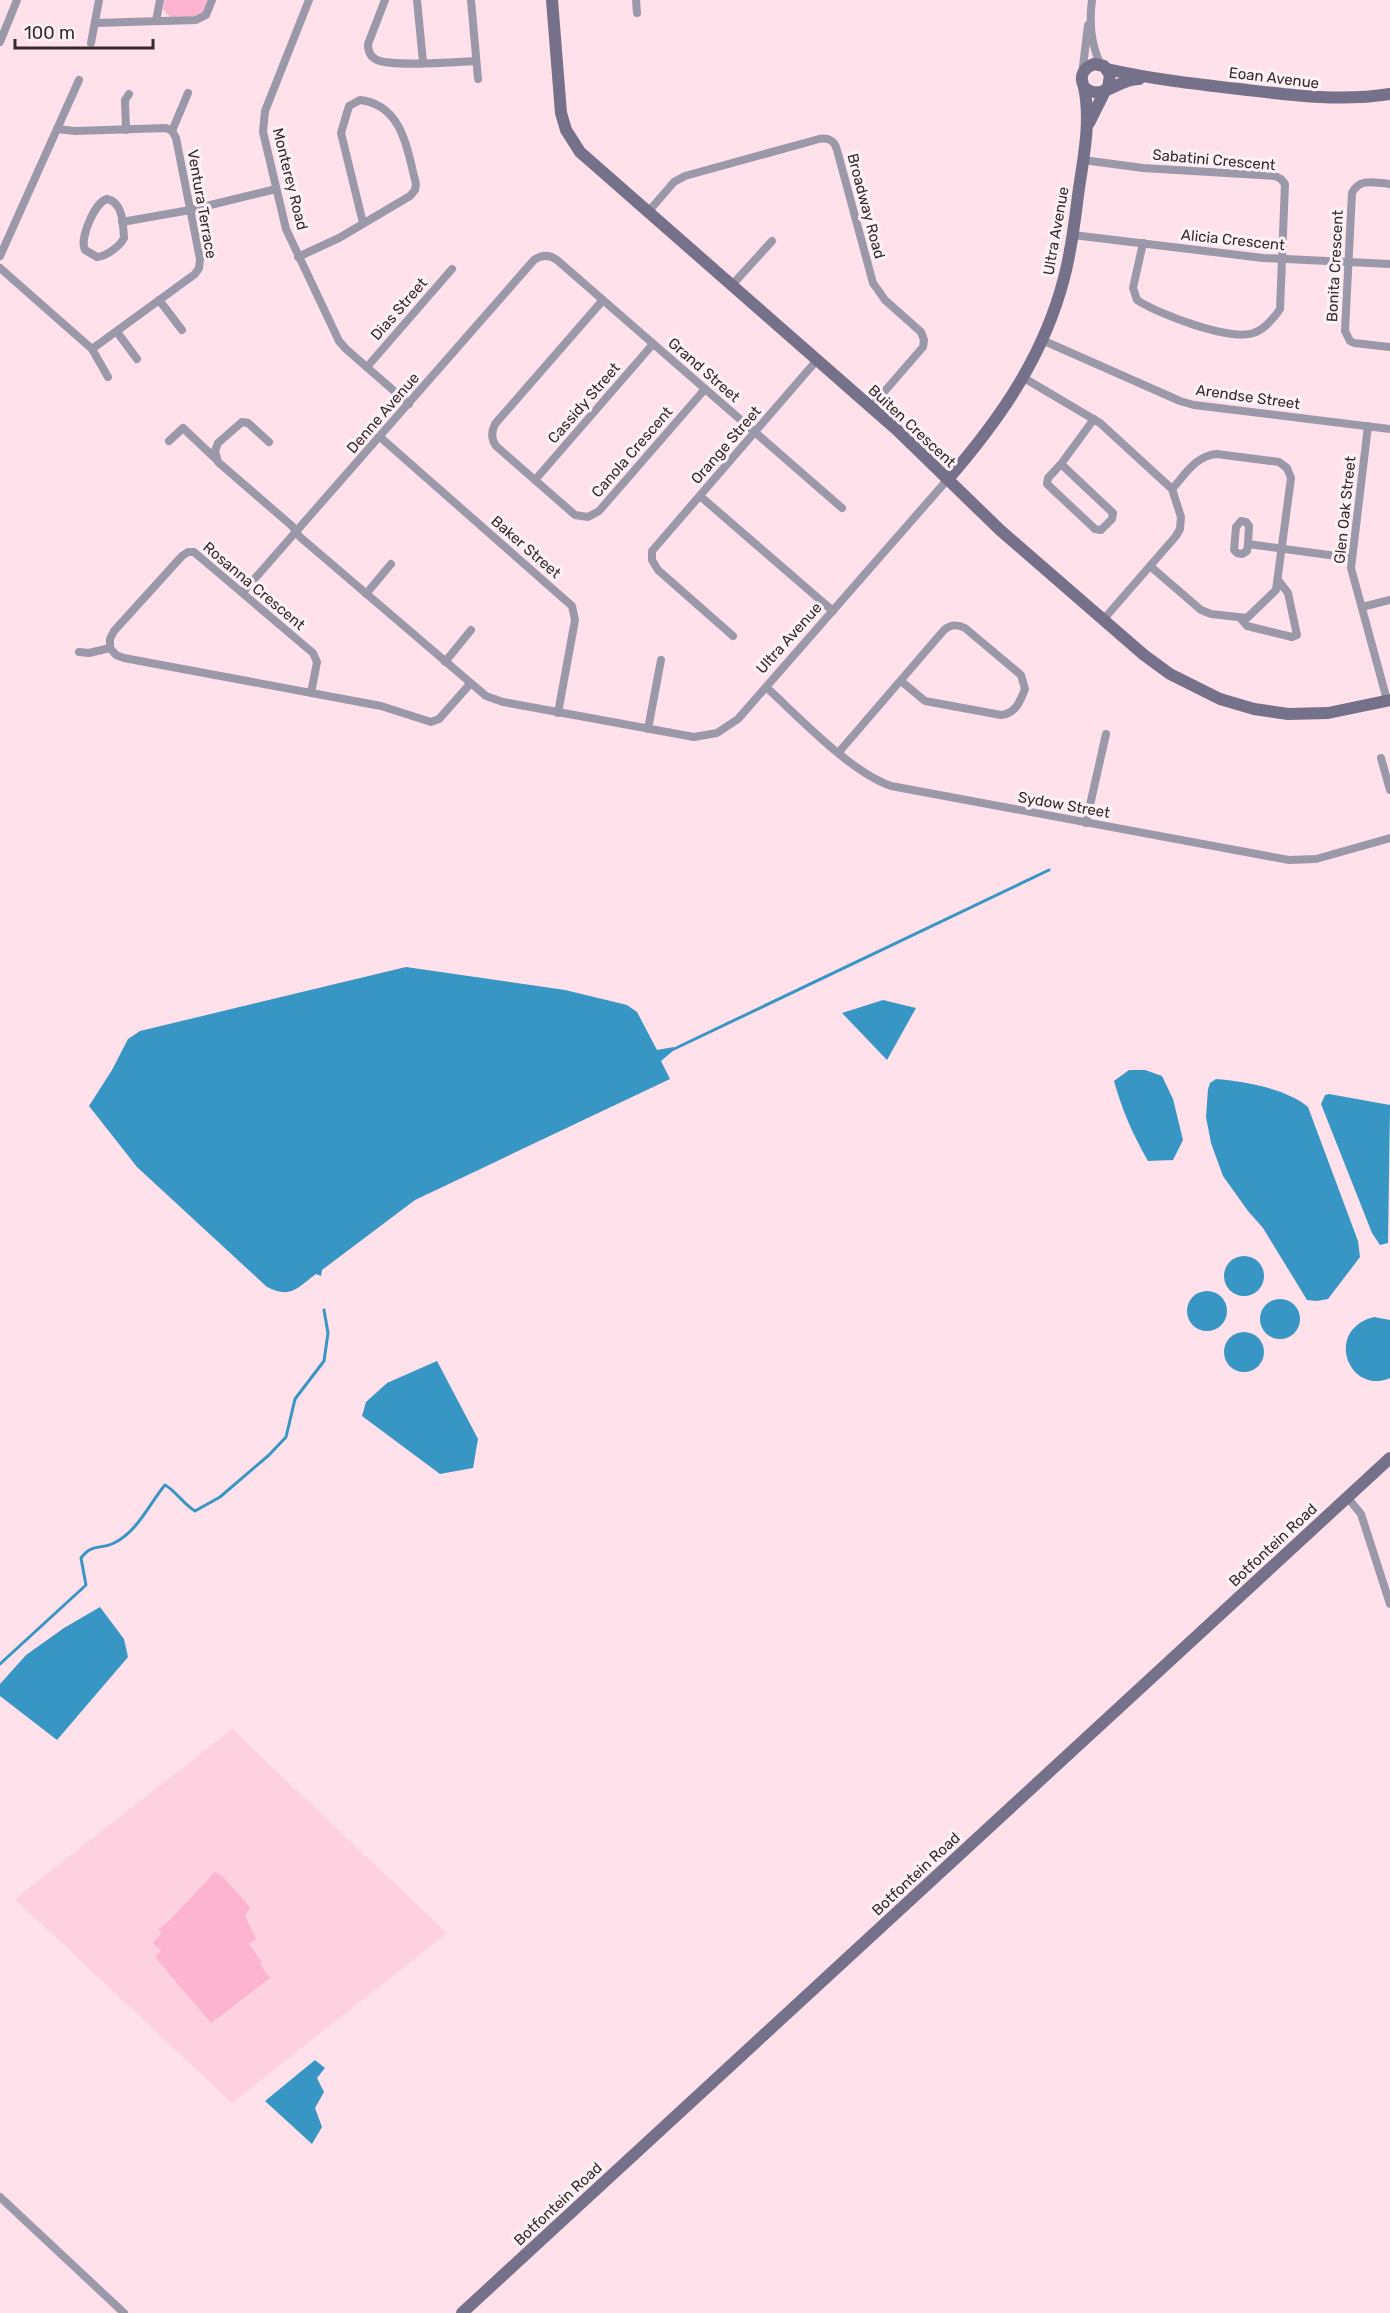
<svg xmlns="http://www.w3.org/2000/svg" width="1390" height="2313" viewBox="0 0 1390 2313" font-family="Rubik,sans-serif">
  <rect width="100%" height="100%" fill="#fee1eb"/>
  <!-- built -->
  <path fill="#fed1e1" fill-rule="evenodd" d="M 232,1729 L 447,1933 L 232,2103 L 15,1899 ZM 245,1915 L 256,1939 L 249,1944 L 262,1962 L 260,1964 L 268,1976 L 155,1958 L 161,1951 L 163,1933 L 159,1928 L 168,1922 Z"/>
  <!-- green -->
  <g fill="#fcb4d0">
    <polygon points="164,0 208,0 202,14 196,16 170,17 163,9"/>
    <polygon points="215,1872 223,1877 250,1907 245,1915 256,1939 249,1944 262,1962 260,1964 270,1978 211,2023 155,1957 161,1951 153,1943 162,1933 158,1929 168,1922"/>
  </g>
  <!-- water -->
  <g fill="#3896c5">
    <path d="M 406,967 L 565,990 L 627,1005 L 637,1012 L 657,1050 L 674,1047 L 674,1050 L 661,1061 L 670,1079 L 415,1200 L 322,1270 L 321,1276 L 316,1274 C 297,1288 291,1299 267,1287 L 137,1167 L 89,1106 L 112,1070 L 128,1039 L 140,1031 Z"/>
    <polygon points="883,1000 916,1008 887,1060 842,1013"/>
    <path d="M 1129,1070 L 1145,1070 L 1162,1076 L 1173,1099 L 1183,1140 L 1173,1160 L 1148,1161 C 1133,1135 1122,1110 1114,1081 Z"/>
    <path d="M 1216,1079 C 1244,1081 1287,1089 1308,1107 L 1358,1241 L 1360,1257 L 1328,1299 L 1317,1301 L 1307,1300 L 1263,1228 L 1248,1211 L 1223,1176 L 1211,1143 L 1206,1117 L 1208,1089 L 1210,1083 Z"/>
    <polygon points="1329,1094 1390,1105 1388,1243 1380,1245 1372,1233 1321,1104 1325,1095"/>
    <circle cx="1244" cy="1276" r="20"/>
    <circle cx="1207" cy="1311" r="20"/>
    <circle cx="1280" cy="1319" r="20"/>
    <path d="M 1374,1317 L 1390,1320 L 1390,1378 C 1349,1396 1323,1330 1374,1317 Z"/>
    <circle cx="1244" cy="1352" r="20"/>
    <polygon points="437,1361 478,1439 473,1468 440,1474 362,1416 366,1402 387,1383"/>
    <polygon points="100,1607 124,1639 128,1657 57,1740 0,1696 0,1684 26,1655 64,1628"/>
    <polygon points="315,2060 325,2068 317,2078 324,2092 315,2108 322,2127 312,2144 265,2101"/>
  </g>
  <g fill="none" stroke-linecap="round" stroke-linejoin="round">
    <!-- stream -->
    <g stroke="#3896c5" stroke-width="3">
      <polyline points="674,1049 1049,870"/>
      <path d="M 0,1664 L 86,1585 L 81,1558 C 92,1543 100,1550 114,1543 C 138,1531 149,1504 165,1485 C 176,1491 183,1504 195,1511 L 220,1497 L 269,1455 L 286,1437 L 295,1399 L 324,1361 L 328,1333 L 324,1310"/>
    </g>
    <!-- street -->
    <g stroke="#9b98aa" stroke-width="8">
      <polyline points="309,0 265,111 263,132 286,229 339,341 346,349 409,404"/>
      <path d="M 385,0 L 368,44 C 368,51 370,57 377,60 C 394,67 454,62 476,61"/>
      <polyline points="417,0 423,62"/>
      <polyline points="471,0 478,79"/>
      <polyline points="636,0 637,13"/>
      <path d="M 1092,0 C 1089,23 1090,44 1101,65"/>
      <polyline points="156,21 160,0"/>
      <polyline points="95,23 196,20 206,15 212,0"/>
      <polyline points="0,42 17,0"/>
      <polyline points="91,43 99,0"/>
      <polyline points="1082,75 1088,25"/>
      <polyline points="57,129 75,131 166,128 172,131 176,138 200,259 199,268 195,274 92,349"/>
      <polyline points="126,130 125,100 129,94"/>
      <polyline points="172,131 188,93"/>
      <path d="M 1083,160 L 1143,168 L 1275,176 L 1281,179 L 1285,184 L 1280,309 C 1275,317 1265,328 1256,332 C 1233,343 1158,314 1137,300 L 1133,288 L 1143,243"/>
      <path d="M 1390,184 C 1375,183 1360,177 1352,193 L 1345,331 L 1350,341 L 1354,343 L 1390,347"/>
      <path d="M 107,199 C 123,202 123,224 124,238 C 120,246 107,256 97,257 L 85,250 C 79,239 95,202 107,199 Z"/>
      <path d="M 648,212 L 674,182 L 685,176 L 819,139 C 828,137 835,141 837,150 L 873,283 L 885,300 L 921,332 L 924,340 L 923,347 L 871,407"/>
      <polyline points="122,222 190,210 276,189"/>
      <polyline points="1073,235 1263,258 1390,264"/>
      <polyline points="0,256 79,80"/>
      <path d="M 298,257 L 339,238 L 410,196 L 415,190 L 416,184 C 407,150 403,105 360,100 L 349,106 L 341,133 L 363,223"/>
      <polyline points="0,268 92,349 108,377"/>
      <polyline points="732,285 772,241"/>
      <polyline points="159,300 182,330"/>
      <path d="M 603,300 L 495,424 C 491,432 491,439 496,446 L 575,515 L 588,517 L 599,511 L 705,389"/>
      <polyline points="117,332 137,359"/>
      <polyline points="1042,340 1180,401 1194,405 1390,429"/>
      <polyline points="367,367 452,269"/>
      <polyline points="1024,378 1100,423 1172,489 1181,517 1180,529 1176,536 1103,620"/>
      <polyline points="1368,426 1351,568 1387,700"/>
      <polyline points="380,437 572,606 575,620 558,713"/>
      <polyline points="169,441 183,428 217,460"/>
      <polyline points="269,442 248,423 242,422 218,443 215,451 218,462 292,526 300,537 486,696 503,702 694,737 717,733 738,719 948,479"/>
      <polygon points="1061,464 1113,513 1112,519 1101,530 1095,529 1047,484 1048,478"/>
      <polyline points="1061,464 1094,419"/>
      <polyline points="535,480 653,344"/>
      <polyline points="700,496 833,611"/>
      <polyline points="1248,544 1247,551 1242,554 1237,553 1234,550 1236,527 1241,521 1246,522 1249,526 1248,544 1351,558"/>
      <path d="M 1150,566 L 1201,610 L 1211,614 L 1247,618 L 1276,590 L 1291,478 L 1287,468 L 1279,462 L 1217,454 C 1196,455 1185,475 1172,489"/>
      <path d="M 243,592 L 534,260 C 541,255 549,254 557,260 L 842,508"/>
      <polyline points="366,594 391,564"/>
      <polyline points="1362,607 1390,600"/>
      <polyline points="1241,619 1247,626 1292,637 1297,635 1288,593 1278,580"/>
      <polyline points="733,636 658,570 652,560 652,551 817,360"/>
      <polyline points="79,652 89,653 110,648"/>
      <polyline points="445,662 471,630"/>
      <path d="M 766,687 C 799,717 850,772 891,786 L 1289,860 L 1316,859 L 1390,838"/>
      <polyline points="311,693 317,662 313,653 194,552 188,552 182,556 114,631 110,639 110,648 116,655 124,658 381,706 431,722 439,719 470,684"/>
      <polyline points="648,729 661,660"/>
      <path d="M 839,752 L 944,630 C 951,624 957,624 965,628 L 1021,675 L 1025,689 C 1020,702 1015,714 1001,715 L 925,701 L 901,681"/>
      <polyline points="1381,758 1390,790"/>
      <polyline points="1086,823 1106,734"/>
      <polyline points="1347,1497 1361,1514 1390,1604"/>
      <polyline points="0,2197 124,2313"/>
    </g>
    <!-- secondary -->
    <g stroke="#76718a" stroke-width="12">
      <polyline points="552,0 561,113 566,130 580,152 897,430 1000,530 1144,655 1170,674 1220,699 1254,709 1288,714 1328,713 1390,700"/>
      <path d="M 1107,69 C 1151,79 1195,84 1239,89 C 1290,95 1339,102 1390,94"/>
      <path d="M 1108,88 L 1110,75 L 1104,66 L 1094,64 C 1083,68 1079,76 1084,87 C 1101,103 1119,78 1139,79"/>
      <polyline points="1089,123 1106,89"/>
      <path d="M 948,479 C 1000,419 1044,356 1064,278 C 1072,249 1075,218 1079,188 C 1084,155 1091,120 1084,87"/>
      <polyline points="462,2313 1390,1458"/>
    </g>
  </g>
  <g text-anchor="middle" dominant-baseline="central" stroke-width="6" stroke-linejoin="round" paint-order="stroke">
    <!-- street labels -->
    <g font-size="15" fill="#39282e" stroke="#fef4f7">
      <text transform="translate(1274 78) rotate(7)">Eoan Avenue</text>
      <text transform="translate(1214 160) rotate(5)">Sabatini Crescent</text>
      <text transform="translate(290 179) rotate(76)">Monterey Road</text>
      <text transform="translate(202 204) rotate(80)">Ventura Terrace</text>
      <text transform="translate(866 206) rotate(75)">Broadway Road</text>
      <text transform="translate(1056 231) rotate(-80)">Ultra Avenue</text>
      <text transform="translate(1233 240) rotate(6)">Alicia Crescent</text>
      <text transform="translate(1335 266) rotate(-87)">Bonita Crescent</text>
      <text transform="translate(399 309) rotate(-49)">Dias Street</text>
      <text transform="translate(704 370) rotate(41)">Grand Street</text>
      <text transform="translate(1248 397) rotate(8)">Arendse Street</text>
      <text transform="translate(584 403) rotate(-49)">Cassidy Street</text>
      <text transform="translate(383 413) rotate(-49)">Denne Avenue</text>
      <text transform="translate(912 426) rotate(43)">Buiten Crescent</text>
      <text transform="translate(726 445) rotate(-49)">Orange Street</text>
      <text transform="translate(632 452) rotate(-49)">Canola Crescent</text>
      <text transform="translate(1345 510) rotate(-84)">Glen Oak Street</text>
      <text transform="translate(526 547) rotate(41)">Baker Street</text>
      <text transform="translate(254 586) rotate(40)">Rosanna Crescent</text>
      <text transform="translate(789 638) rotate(-48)">Ultra Avenue</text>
      <text transform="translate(1064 805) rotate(10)">Sydow Street</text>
      <text transform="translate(1273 1545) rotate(-43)">Botfontein Road</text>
      <text transform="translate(916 1874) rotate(-43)">Botfontein Road</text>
      <text transform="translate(558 2204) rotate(-43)">Botfontein Road</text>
    </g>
  </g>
  <!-- scale -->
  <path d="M15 39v9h138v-9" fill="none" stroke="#39282e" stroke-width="3"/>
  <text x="24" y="39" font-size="18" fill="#39282e" stroke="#fef4f7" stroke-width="4.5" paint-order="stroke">100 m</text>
</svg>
